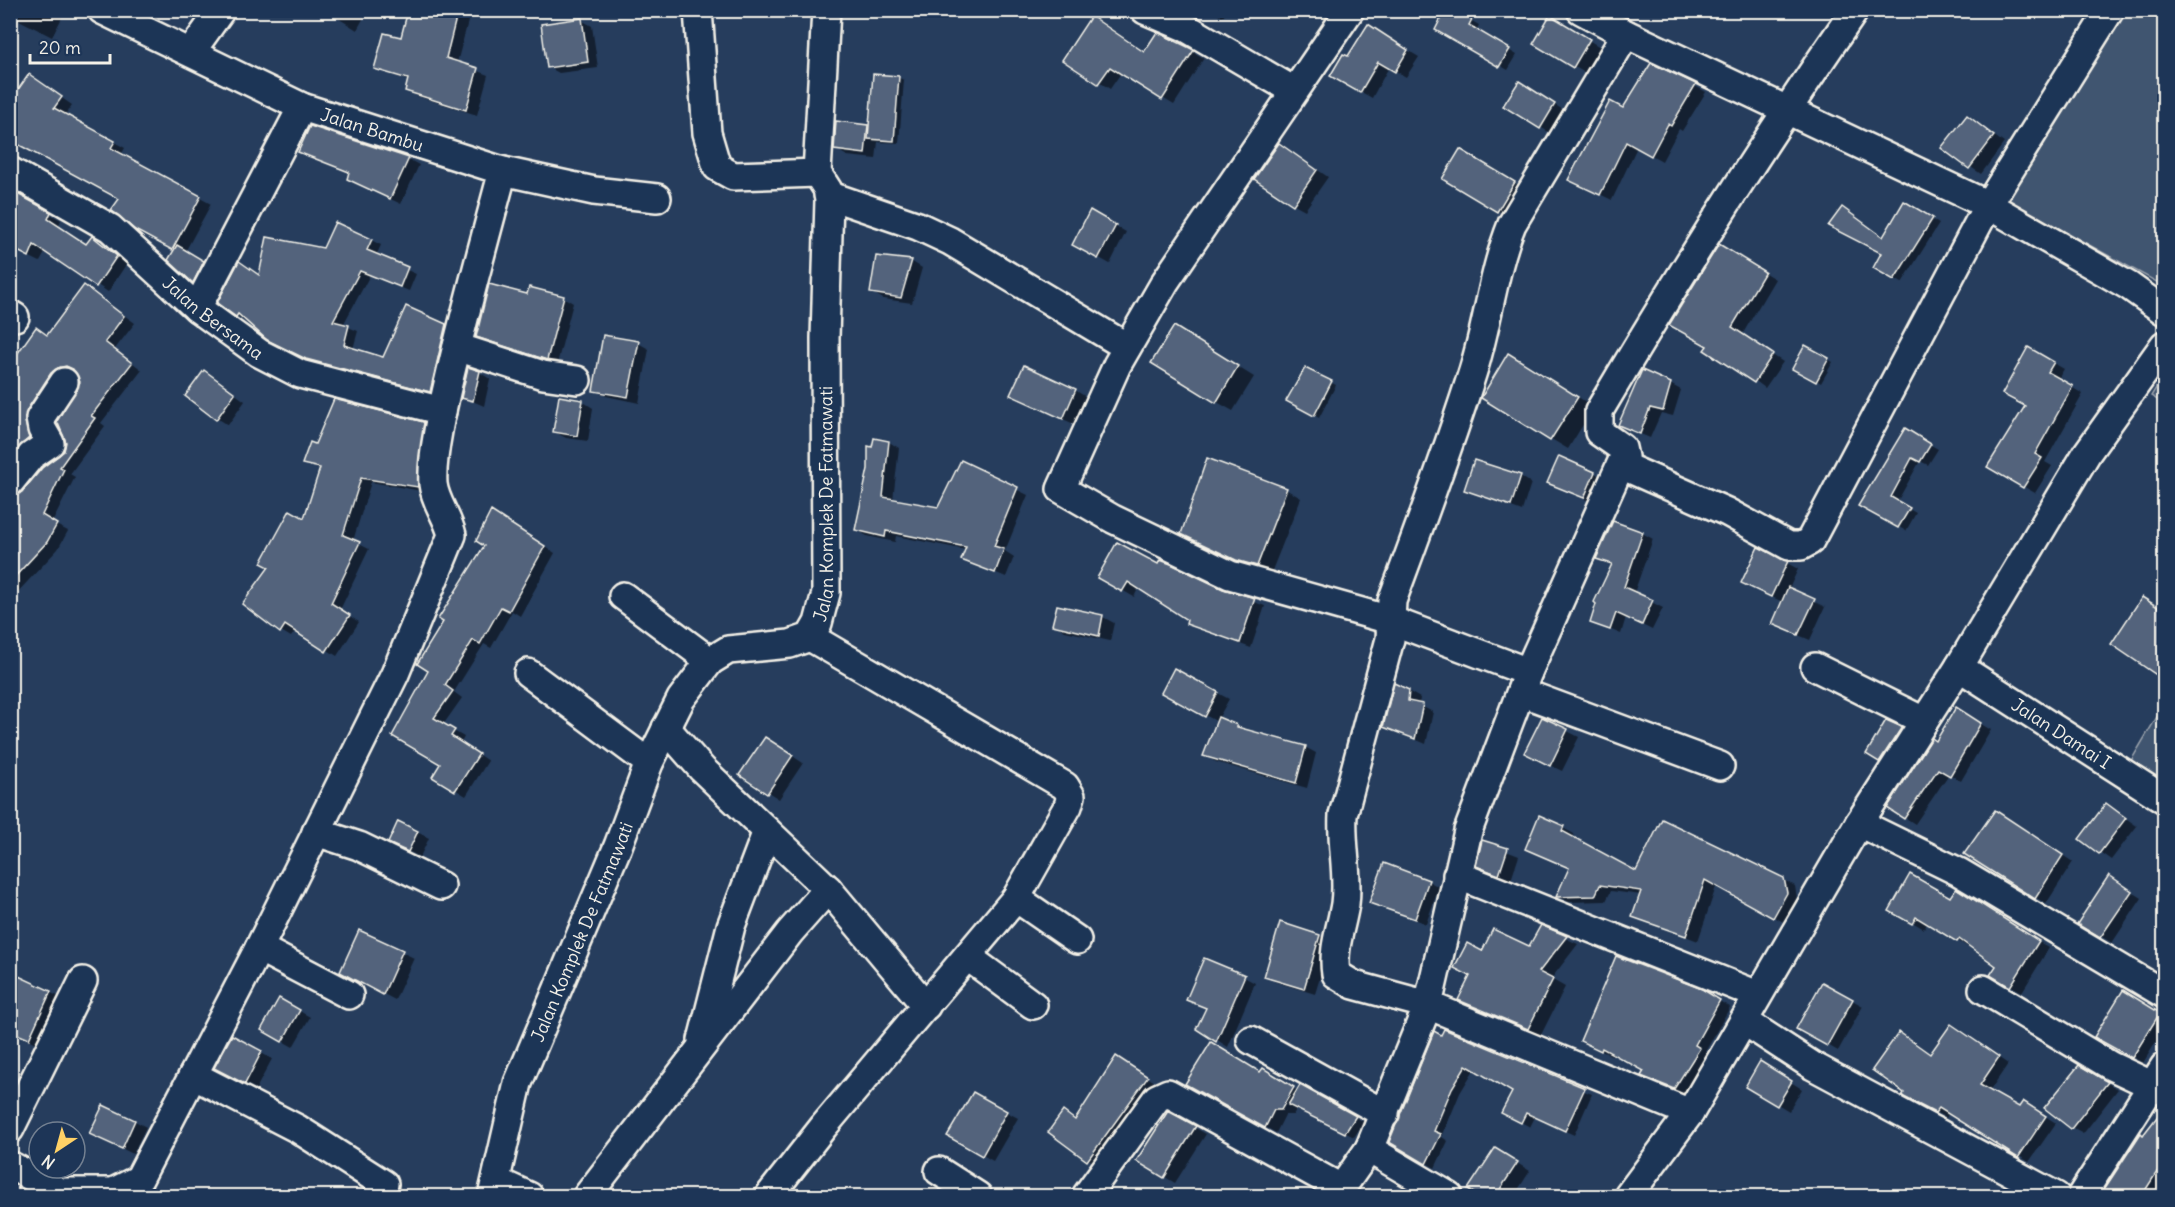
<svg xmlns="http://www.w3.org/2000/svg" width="2175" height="1207" viewBox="0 0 2175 1207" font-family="Delius,sans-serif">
  <rect width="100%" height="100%" fill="#263d5d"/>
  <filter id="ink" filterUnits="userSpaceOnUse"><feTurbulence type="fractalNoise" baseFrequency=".0167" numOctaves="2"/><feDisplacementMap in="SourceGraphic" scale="12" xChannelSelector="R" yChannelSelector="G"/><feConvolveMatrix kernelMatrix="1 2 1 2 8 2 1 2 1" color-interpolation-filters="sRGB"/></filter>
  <g filter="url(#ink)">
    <!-- park -->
    <g fill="#40546f" stroke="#9aa2ac" stroke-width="1.5">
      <polygon points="2125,11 2149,11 2164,22 2164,286 2000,196"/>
      <polygon points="2164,375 2164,404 2151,396"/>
      <polygon points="2164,705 2164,787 2129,764"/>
    </g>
    <!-- shadow -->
    <g fill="#0007">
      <polygon points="10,10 63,10 65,12 52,37 19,20 18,22 10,18"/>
      <polygon points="325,10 368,10 357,30"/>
      <polygon points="410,10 471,10 457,63 488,75 477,115 417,96 406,90 409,81 376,69 402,39"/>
      <polygon points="1213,10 1227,10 1223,17"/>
      <polygon points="1453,10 1479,25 1476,31 1517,55 1508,70 1437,30"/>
      <polygon points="1550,17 1600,47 1585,73 1535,43"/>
      <polygon points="581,20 592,26 598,68 559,73 548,67"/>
      <polygon points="1379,33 1419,57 1406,77 1389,67 1372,98 1332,76 1348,58"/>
      <polygon points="1193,52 1204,58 1174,105 1121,73 1110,89 1064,59"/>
      <polygon points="899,78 904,80 899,143 878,142 876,159 847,156 836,149 868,126 870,128"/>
      <polygon points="40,83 72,105 65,115 125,148 121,155 211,204 185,252 214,269 204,287 193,281 176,250 136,228 121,199 21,144 10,163 10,100"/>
      <polygon points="1519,83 1565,111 1552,134 1505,106"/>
      <polygon points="1695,86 1706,92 1682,131 1679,129 1662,161 1637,147 1612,200 1581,185 1624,110"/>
      <polygon points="1978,124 2004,143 1981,174 1943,148"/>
      <polygon points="300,151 408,159 419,165 401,204 359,184 350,173"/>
      <polygon points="1290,151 1328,177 1305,210 1294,204"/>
      <polygon points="1461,151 1525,189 1508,217 1444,178"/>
      <polygon points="1905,203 1939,224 1902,283 1875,268 1883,253 1850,213 1884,238"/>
      <polygon points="1091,212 1126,232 1110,264 1074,244"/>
      <polygon points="50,214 61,220 58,227 87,246 93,238 127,263 108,292 46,251 40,262 10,247"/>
      <polygon points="371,240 381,245 376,256 416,274 409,291 370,275 343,325 358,331 353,349 384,358 446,325 455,331 439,396 317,364 278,344 237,316 260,277 324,250"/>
      <polygon points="1720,246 1775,279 1742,335 1783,362 1765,388 1709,346"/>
      <polygon points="911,261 922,268 912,303 883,299 872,292"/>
      <polygon points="85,287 135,323 115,349 142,370 101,423 105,426 70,474 75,477 52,523 68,531 58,549 14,596 10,594 10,498 16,498 65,452 80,375 76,372 69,373 40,445 21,463 10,457 10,370 48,336"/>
      <polygon points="528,296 563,297 573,303 557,364 477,336"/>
      <polygon points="1191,338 1254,377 1233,411 1217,402"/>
      <polygon points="638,343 649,349 639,403 606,396 595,390"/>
      <polygon points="1805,347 1833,362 1821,383 1794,368"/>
      <polygon points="2029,349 2064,369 2058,379 2083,394 2045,462 2052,466 2035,493 1989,467 2027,406"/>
      <polygon points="1525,364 1594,407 1568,449 1483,398"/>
      <polygon points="1305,370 1336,385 1319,418 1288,400"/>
      <polygon points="205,372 245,401 228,425 217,418"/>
      <polygon points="479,372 490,379 484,406 463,397"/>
      <polygon points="1670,384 1681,390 1673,416 1661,413 1650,438 1631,430"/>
      <polygon points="1075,390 1086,397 1074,424 1023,401"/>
      <polygon points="582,401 593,408 588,441 566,438 555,432"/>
      <polygon points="423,424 433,430 427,492 371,482 353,541 369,549 340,610 359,622 337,656 296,630 291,637 281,631 304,520 321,470 304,463 316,446"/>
      <polygon points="1905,430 1938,449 1928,465 1920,461 1897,502 1916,513 1906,531 1860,505"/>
      <polygon points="889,442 899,448 893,500 939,509 961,462 1028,495 1005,551 1014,557 1006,577 963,559 966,550 896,536 895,542 867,536 857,530 874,448"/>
      <polygon points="1208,460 1287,490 1301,498 1271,573 1251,568 1183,534"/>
      <polygon points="1595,473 1605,479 1595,504 1549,482"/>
      <polygon points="1520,476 1531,483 1522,511 1466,490"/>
      <polygon points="502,519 555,553 520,616 512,611 491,648 484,644 454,692 462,698 443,725 464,737 461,743 488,761 466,796 434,776 442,763 394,735 430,671 445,622"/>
      <polygon points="1642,533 1653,539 1634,593 1663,608 1652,630 1626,617 1621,634 1592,622 1613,566 1598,558"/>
      <polygon points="1787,563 1798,569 1789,589 1825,607 1810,640 1784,629 1783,602 1754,589"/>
      <polygon points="1158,566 1265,606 1251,648 1199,629 1188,623 1189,619 1139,587 1134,597 1099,577"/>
      <polygon points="2142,599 2164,612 2164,678 2113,644"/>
      <polygon points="1058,607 1103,617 1114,623 1110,641 1065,631 1054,624"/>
      <polygon points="1174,670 1229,699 1218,719 1245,731 1305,747 1316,753 1307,788 1216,762 1205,756 1218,722 1174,699"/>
      <polygon points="1408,691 1420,698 1419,705 1433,712 1426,744 1384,726"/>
      <polygon points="1956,709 1991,730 1961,781 1949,774 1915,824 1904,817 1937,743"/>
      <polygon points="1542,718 1579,737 1562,771 1537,759"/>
      <polygon points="1901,729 1912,735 1891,767 1868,754"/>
      <polygon points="776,745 803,763 779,799 741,775"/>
      <polygon points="2107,805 2137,826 2111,860 2081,839"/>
      <polygon points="2006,818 2073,862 2046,904 2035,897"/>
      <polygon points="399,823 429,838 420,857 401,848"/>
      <polygon points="1563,828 1574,834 1573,838 1637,873 1784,880 1795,886 1797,899 1785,923 1717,884 1698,941 1634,916 1641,895 1611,891 1606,901 1569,902 1558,896 1570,869 1526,848"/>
      <polygon points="1483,842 1519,856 1511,880 1478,865"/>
      <polygon points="1428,881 1439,887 1426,924 1371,902"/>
      <polygon points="2120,884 2142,898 2112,943 2079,923"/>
      <polygon points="1967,897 2049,948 2022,992 1992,975 1998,965 1970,945 1968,947 1928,922 1924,929 1892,910"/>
      <polygon points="1541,927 1578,944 1551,979 1565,987 1541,1035 1460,1000 1483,953 1529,948"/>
      <polygon points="360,932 414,958 395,1000 353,978"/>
      <polygon points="1320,936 1331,942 1315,994 1276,982 1265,976"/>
      <polygon points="10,974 62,998 40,1045 10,1031"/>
      <polygon points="1244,977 1255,983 1228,1047 1198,1028 1208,1009 1188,999"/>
      <polygon points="1823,984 1863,1006 1838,1051 1798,1028"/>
      <polygon points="1701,991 1730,1007 1705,1052 1710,1055 1685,1094 1654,1082 1643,1075 1646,1071 1614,1053 1613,1056 1592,1047"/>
      <polygon points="2134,998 2164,1017 2164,1029 2143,1063 2096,1037"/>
      <polygon points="280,1000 310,1017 293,1047 263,1030"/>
      <polygon points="1961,1032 2008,1064 1989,1092 2019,1109 2034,1109 2056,1123 2029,1162 1949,1113 1946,1118 1904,1095 1931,1055"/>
      <polygon points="1435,1033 1592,1094 1574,1135 1535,1117 1530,1127 1503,1112 1514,1092 1475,1068 1460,1093 1442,1137 1448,1141 1435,1168 1391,1142"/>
      <polygon points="232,1037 272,1059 256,1089 227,1074"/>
      <polygon points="1760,1063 1802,1089 1789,1111 1747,1086"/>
      <polygon points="1128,1065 1158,1084 1099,1166 1088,1159 1077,1121"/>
      <polygon points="2079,1067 2118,1089 2083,1134 2072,1128"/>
      <polygon points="1263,1070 1298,1091 1300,1087 1364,1122 1354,1137 1297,1108 1293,1115 1285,1115 1276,1133 1187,1084 1261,1074"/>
      <polygon points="973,1094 1018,1118 993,1161 949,1136"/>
      <polygon points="2164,1110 2164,1189 2160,1196 2101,1196"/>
      <polygon points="1168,1113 1206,1134 1175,1183 1165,1177"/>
      <polygon points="135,1121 146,1127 133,1154 91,1133"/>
      <polygon points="1496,1150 1530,1171 1514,1196 1466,1196"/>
      <polygon points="932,1187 942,1193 948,1196 925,1196"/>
      <polygon points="1364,1187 1374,1193 1381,1196 1357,1196"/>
      <polygon points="1142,1192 1149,1196 1139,1196"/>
      <polygon points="1572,1192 1581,1196 1570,1196"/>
    </g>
    <!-- building -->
    <g fill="#52647b" stroke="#f4f1e8" stroke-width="1.5">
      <polygon points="408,10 458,10 446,58 478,68 466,110 405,91 408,79 374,69 384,33 401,37"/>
      <polygon points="1445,10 1456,10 1472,19 1469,25 1510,49 1499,67 1435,30"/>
      <polygon points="1550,15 1590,39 1573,68 1533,44"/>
      <polygon points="1091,16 1144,52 1157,32 1194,50 1162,100 1110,67 1098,84 1062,60"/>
      <polygon points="582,18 588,62 547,68 541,24"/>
      <polygon points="1368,24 1408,50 1395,72 1378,62 1360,93 1330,76 1343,54 1348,56"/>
      <polygon points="1651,63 1696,84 1671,126 1668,124 1651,156 1626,142 1600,195 1568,180 1610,101 1623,108"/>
      <polygon points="29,74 62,97 54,108 115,141 111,148 201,196 172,250 135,230 111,210 119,199 10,140 10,101"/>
      <polygon points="873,74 899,76 894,141 868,139"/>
      <polygon points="1519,81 1555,104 1540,129 1503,106"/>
      <polygon points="1967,115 1994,136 1969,169 1941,148"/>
      <polygon points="836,121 868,125 865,154 834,150"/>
      <polygon points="310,126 409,158 390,199 347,179 349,172 298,152"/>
      <polygon points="1279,143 1317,170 1293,205 1254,179"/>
      <polygon points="1460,149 1515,182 1497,212 1442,179"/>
      <polygon points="10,190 51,212 48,219 86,244 92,236 117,256 96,287 34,245 29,257 10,247"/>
      <polygon points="1904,201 1933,218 1894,280 1873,268 1881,253 1828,226 1842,207 1883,237"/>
      <polygon points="1090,210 1116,225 1098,259 1072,245"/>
      <polygon points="335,222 372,239 367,250 408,267 400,287 360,271 333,321 349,325 344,345 383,357 406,306 446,324 430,392 306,359 267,340 238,314 236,317 217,303 239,261 259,275 267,237 323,248"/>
      <polygon points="1719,244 1765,272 1732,327 1773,354 1754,383 1704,350 1707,346 1669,325"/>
      <polygon points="177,245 204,261 193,283 168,260"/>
      <polygon points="876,256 912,260 901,298 870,293"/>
      <polygon points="489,284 527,294 529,287 564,296 547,360 476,337"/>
      <polygon points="84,285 124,316 105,342 132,363 91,416 95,418 60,467 64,469 42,515 57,524 47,542 10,582 10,497 22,492 42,468 64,451 66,442 57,421 80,382 73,369 66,366 58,368 51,373 27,410 25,421 29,438 10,456 10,364 36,327 47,335"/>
      <polygon points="1174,326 1238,366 1216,403 1151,363"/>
      <polygon points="603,335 639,341 628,397 593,391"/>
      <polygon points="1805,345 1829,358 1816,382 1792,369"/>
      <polygon points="2028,347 2054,362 2048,372 2073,386 2035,454 2042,458 2023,488 1987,467 2025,406 2002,394"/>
      <polygon points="1508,353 1578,397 1550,441 1481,398"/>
      <polygon points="1024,365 1076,389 1063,419 1010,395"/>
      <polygon points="468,367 480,371 473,401 461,398"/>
      <polygon points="1305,368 1332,381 1314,416 1286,401"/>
      <polygon points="204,370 235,393 216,420 185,396"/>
      <polygon points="1642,370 1671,383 1663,411 1650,408 1640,434 1618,425"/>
      <polygon points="559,396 583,400 577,436 553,432"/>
      <polygon points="334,399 424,422 418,487 361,478 343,535 360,542 331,603 350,615 326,652 285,625 280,633 242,604 269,567 261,563 290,510 304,518 320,468 302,464 310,442 315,444"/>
      <polygon points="1905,428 1931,444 1920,462 1912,458 1891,497 1910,508 1898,528 1858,506"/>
      <polygon points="874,438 889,441 883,497 938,507 961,460 1018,487 994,546 1004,549 995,573 961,560 966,547 886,531 885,537 855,530 868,469 868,446 872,447"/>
      <polygon points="1559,456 1595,472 1584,498 1547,483"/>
      <polygon points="1207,458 1287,488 1257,566 1236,560 1181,534"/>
      <polygon points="1474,460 1521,475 1511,506 1464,490"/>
      <polygon points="491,511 545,546 509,611 501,607 480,644 473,640 445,685 453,691 434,718 455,730 451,736 479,754 455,791 432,777 440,764 392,736 428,671 417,664 443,622 438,619 484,546 476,541"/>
      <polygon points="1613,521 1643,532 1624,587 1653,600 1642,625 1616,613 1610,630 1590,623 1596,604 1594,602 1612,564 1596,559"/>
      <polygon points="1117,542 1158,564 1160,560 1171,564 1223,589 1255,598 1240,643 1186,624 1187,620 1128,582 1122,592 1097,578"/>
      <polygon points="1758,547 1788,561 1771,597 1741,583"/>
      <polygon points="1788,587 1815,599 1798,635 1772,624"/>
      <polygon points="2142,597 2164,611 2164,680 2111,644"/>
      <polygon points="1057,605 1103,615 1099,636 1052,625"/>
      <polygon points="1174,668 1218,692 1205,717 1161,693"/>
      <polygon points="1394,683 1409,690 1408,701 1423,704 1415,739 1383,727"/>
      <polygon points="1956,707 1981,723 1950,776 1938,769 1904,819 1887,808 1932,738 1936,741"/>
      <polygon points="1218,717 1237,725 1237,727 1306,746 1296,783 1203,756"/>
      <polygon points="1542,717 1568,729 1550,766 1524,753"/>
      <polygon points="1886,720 1902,727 1879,762 1866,754"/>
      <polygon points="765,737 793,755 767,794 739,775"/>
      <polygon points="2106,803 2126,818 2099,854 2079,839"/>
      <polygon points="1995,810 2063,855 2035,899 1964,854"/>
      <polygon points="1539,815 1564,826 1562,831 1636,871 1662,819 1784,878 1787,893 1773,918 1705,880 1686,936 1632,917 1641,891 1600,885 1595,896 1556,897 1569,868 1525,849"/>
      <polygon points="398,821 418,831 408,852 388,843"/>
      <polygon points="1482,840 1508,848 1499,875 1476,866"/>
      <polygon points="1384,863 1429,880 1415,919 1369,903"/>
      <polygon points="1910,874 1950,897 1956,888 2039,941 2010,987 1990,975 1996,966 1959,939 1957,942 1916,917 1912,924 1889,911"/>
      <polygon points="2109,875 2132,891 2100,938 2077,924"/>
      <polygon points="1280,922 1320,935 1304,989 1264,977"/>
      <polygon points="1541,925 1567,936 1539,972 1553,979 1528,1029 1458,1000 1470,976 1454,968 1467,943 1482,951 1493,929 1529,946"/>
      <polygon points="359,930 403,950 383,995 340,972"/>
      <polygon points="1616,956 1702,989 1720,1000 1695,1045 1700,1048 1674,1089 1641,1076 1644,1071 1602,1048 1601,1051 1580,1041"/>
      <polygon points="1204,958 1245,975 1216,1042 1196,1029 1206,1008 1186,1000"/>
      <polygon points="10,972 51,991 29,1039 10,1031"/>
      <polygon points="1822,982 1853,999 1827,1046 1796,1029"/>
      <polygon points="2123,990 2160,1013 2132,1058 2094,1037"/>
      <polygon points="279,998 300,1010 282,1042 261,1030"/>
      <polygon points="1951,1024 1999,1057 1980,1085 2019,1107 2023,1101 2046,1116 2018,1158 1939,1108 1935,1113 1902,1096 1904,1093 1872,1070 1899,1032 1930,1054"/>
      <polygon points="1444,1029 1585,1088 1565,1131 1526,1113 1521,1123 1501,1113 1512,1092 1466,1065 1452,1088 1434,1131 1441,1134 1426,1164 1389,1142 1434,1031 1441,1035"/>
      <polygon points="232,1035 262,1051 245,1084 214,1068"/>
      <polygon points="1211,1042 1260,1072 1263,1068 1294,1087 1281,1110 1274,1110 1265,1128 1185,1084"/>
      <polygon points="1116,1056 1148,1077 1087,1161 1048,1132 1063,1111 1075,1120"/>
      <polygon points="1760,1061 1792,1081 1777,1106 1745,1087"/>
      <polygon points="2079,1065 2108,1082 2071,1129 2044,1108"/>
      <polygon points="1300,1085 1356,1116 1345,1133 1288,1105"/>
      <polygon points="973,1092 1007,1111 982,1156 947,1136"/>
      <polygon points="103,1105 135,1120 122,1149 89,1134"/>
      <polygon points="2164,1108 2164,1161 2141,1197 2099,1197 2141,1133 2143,1135"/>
      <polygon points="1168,1111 1196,1126 1164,1178 1136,1161"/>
      <polygon points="1495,1148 1518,1162 1495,1197 1480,1197 1468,1189"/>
    </g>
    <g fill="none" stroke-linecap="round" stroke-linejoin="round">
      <defs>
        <g id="minor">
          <path id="s1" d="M 102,10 L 302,107 L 503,171 L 594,191 L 657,198"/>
          <polyline points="698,10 707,133 717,167 733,176 817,173"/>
          <polyline points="1145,10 1185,27 1294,91"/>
          <polyline points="1350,10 1165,282 1117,365 1061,489 1113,519 1230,575 1390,620 1528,672"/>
          <polyline points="1581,10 1626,34 1988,205 2129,286 2164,311"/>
          <polyline points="191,52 221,10"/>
          <path id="s2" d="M 10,171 L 110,228 L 197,308 L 259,353 L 300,374 L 442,411"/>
          <polyline points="828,195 918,226 950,241 1127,347"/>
          <polyline points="197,308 302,107"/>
          <polyline points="10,314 15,317"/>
          <polyline points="457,347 543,375 577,380"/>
          <polyline points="1621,465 1727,512 1789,546 1801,546 1810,541 1988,205 2110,10"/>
          <polyline points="10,482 31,456 50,443 42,429 40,418 64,382"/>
          <polyline points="623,596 710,661"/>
          <polyline points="810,637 1065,786 1071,796 1068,806 1016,898"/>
          <polyline points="1815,667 1924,721"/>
          <path id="s3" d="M 1959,667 L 2164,799"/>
          <polyline points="528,673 649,763"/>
          <polyline points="1521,692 1720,766"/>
          <polyline points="666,728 702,769 828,889 926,1006"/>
          <polyline points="1859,823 1959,872 2164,994"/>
          <polyline points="316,832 359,846 441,886"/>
          <polyline points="1457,875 1758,995"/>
          <polyline points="259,948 349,995"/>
          <polyline points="968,957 1033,1005"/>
          <polyline points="1983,989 2111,1066 2164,1091"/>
          <polyline points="1744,1021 1813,1066 2056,1196"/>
          <polyline points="702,1040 731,926 767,831"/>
          <polyline points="1251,1040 1385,1114"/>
          <polyline points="193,1075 298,1129 384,1184"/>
          <path d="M 1690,1113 L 1428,1005 L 1468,831 L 1528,672 L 1624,457 L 1622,448 L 1599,432 L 1599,411 C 1680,274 1764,141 1855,10"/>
          <polyline points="10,1129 83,981"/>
          <path d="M 1369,1149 L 1428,1005 L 1354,985 L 1336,974 C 1332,949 1341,929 1345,904 C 1349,874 1341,845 1343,815 L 1390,639 L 1392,601 C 1420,525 1449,448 1473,371 C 1488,323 1493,271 1512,224 L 1626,34"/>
          <path d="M 10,1165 L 60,1192 L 113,1192 L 139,1179 L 259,948 L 395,674 L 452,535 C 448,517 435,502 433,484 C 431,455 444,401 451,371 C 467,304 485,238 503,171"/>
          <polyline points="939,1171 978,1196"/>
          <polyline points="496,1181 529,1196"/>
          <path id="s4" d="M 492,1196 L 518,1083 L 618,846 L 649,763 L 681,699 L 710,661 L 728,650 L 790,644 L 810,637 L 818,623 L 826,593 L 825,338 L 829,200 L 828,190 L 817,173 L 826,10"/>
          <polyline points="587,1196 790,932 828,889"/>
          <polyline points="769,1196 824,1126 1016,898 1077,940"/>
          <polyline points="1086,1196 1157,1098 1168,1093 1341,1188"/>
          <polyline points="1336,1196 1369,1149 1449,1196"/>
          <polyline points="1628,1196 1690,1113 1859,823 1959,667 2087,453 2164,345"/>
          <polyline points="2081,1196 2164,1067"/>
        </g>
      </defs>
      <!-- minor casing -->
      <use href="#minor" stroke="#f4f1e8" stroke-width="32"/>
      <!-- minor -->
      <use href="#minor" stroke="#1d3557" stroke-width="27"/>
    </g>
  </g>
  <g text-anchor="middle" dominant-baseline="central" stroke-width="4.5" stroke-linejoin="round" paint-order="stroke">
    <!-- street labels -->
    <g font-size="18" fill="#f4f1e8" stroke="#1d3557">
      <text stroke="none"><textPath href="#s1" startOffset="296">Jalan Bambu</textPath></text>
      <text stroke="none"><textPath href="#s2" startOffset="252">Jalan Bersama</textPath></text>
      <text stroke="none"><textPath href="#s4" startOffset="822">Jalan Komplek De Fatmawati</textPath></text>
      <text stroke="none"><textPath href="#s3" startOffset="122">Jalan Damai I</textPath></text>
      <text stroke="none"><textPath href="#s4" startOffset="280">Jalan Komplek De Fatmawati</textPath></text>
    </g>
  </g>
  <!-- margin -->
  <rect width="2175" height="1207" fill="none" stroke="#1d3557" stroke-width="36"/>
  <rect x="18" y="18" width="2139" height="1171" fill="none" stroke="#f4f1e8" stroke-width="2" filter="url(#ink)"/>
  <!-- north arrow -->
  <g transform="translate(57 1150) rotate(216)"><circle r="28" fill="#1d3557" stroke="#738091" stroke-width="1.5"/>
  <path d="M0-4.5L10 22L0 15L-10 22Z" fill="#ffd166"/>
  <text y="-9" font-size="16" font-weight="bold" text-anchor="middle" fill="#f4f1e8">N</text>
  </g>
  <!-- scale -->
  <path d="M30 54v9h80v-9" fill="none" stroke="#f4f1e8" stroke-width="3"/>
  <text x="39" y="54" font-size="18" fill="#f4f1e8" stroke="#1d3557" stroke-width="4.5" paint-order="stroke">20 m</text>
</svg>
